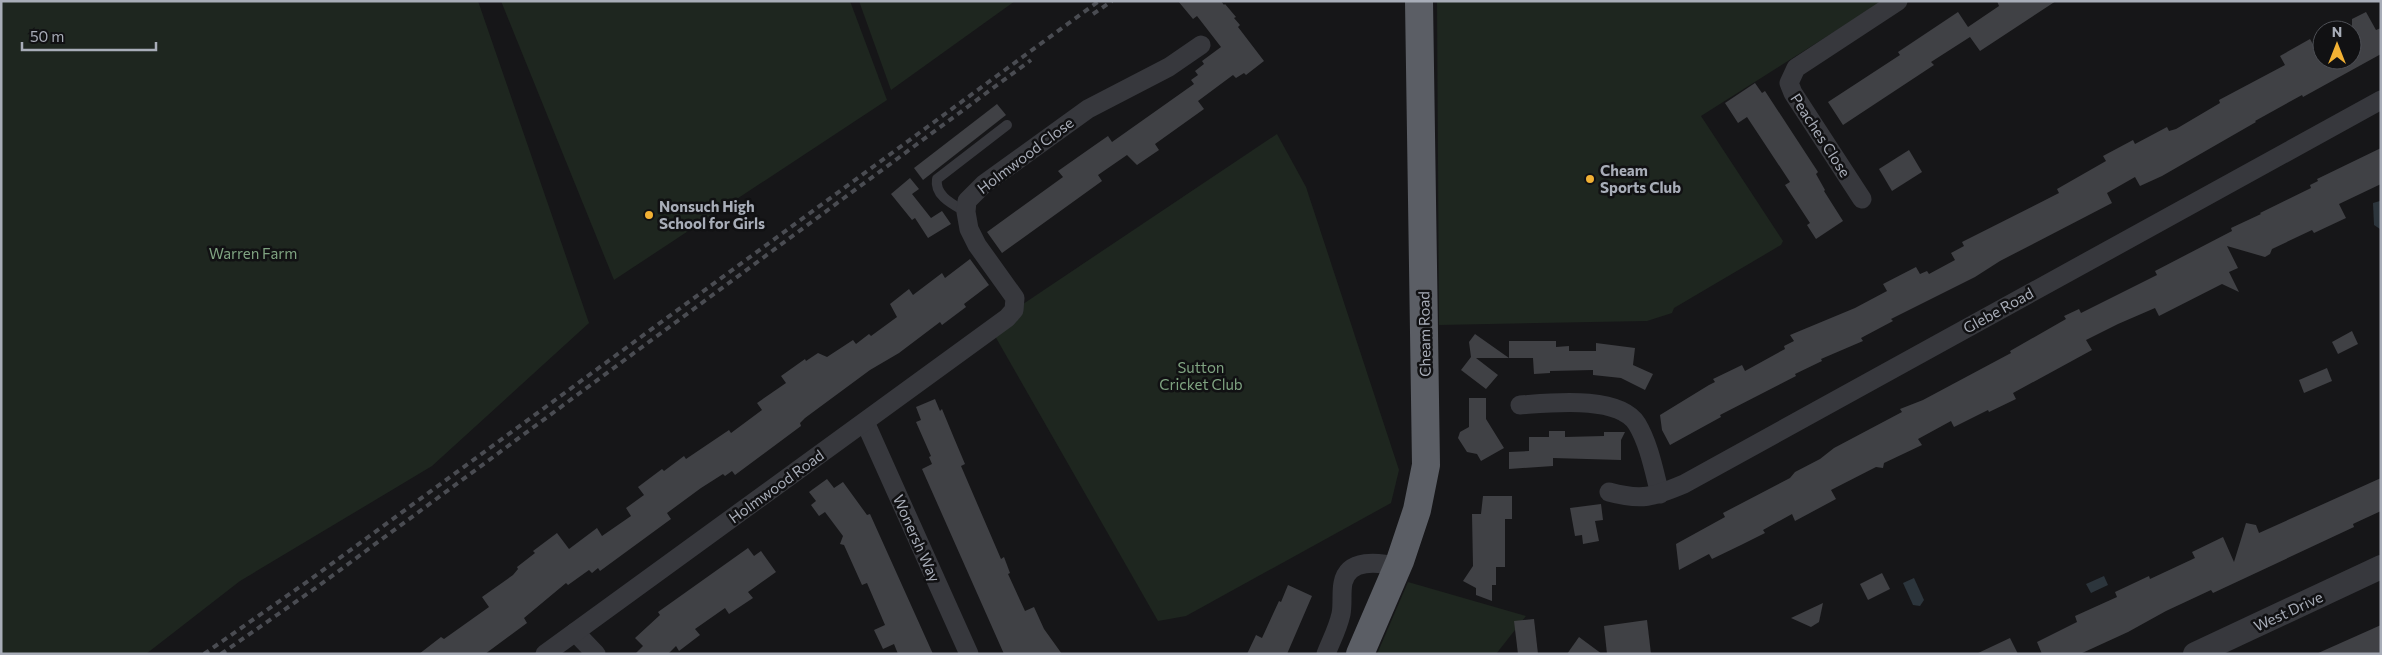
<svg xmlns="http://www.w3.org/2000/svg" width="2382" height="655" viewBox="0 0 2382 655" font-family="Commissioner,sans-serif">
  <rect width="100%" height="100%" fill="#161618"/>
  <!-- green -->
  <g fill="#1e261f">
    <polygon points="1,1 478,1 589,323 432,466 240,581 146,654 1,654"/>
    <polygon points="501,1 850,1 887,100 614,280"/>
    <polygon points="859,1 1015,1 891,90"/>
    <polygon points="1437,1 1883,1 1701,116 1783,241 1781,245 1674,308 1672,313 1647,321 1439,325"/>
    <polygon points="1277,134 1306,187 1399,470 1391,503 1186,616 1158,621 991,329 1014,310"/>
    <polygon points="1408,582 1526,616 1496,654 1377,654"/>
  </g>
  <!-- water -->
  <g fill="#2c353c">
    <polygon points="2380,201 2381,202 2380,229 2374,225 2373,203"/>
    <polygon points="2104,576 2108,585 2091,593 2086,584"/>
    <polygon points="1914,578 1924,600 1920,606 1913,605 1903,583"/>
  </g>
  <!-- building -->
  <g fill="#404145">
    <polygon points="1178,1 1221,1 1224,5 1225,4 1236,17 1234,18 1240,25 1238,27 1264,61 1246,75 1244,73 1236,78 1233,75 1198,101 1204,109 1155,144 1159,150 1137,165 1127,155 1098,175 1102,181 1002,253 987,232 1063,177 1058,171 1095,145 1108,136 1112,142 1194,84 1191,80 1198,75 1195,71 1204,64 1202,61 1221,47 1197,16 1193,19"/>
    <polygon points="1997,1 2056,1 1980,51 1970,37 1931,62 1934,65 1843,125 1828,102 1900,55 1898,52 1958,12 1968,27 1999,6"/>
    <polygon points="2366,12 2376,30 2381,28 2381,54 2303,97 2302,95 2255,121 2256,122 2162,176 2140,186 2135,177 2107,193 2112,203 2000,261 1975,277 1891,319 1893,321 1861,338 1863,341 1821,359 1822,361 1795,374 1796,376 1720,415 1721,417 1670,445 1662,430 1660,415 1709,385 1715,382 1713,379 1742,365 1745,371 1785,349 1784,346 1794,341 1790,335 1855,308 1887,291 1883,284 1916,267 1920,274 1927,271 1929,274 1955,260 1951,253 1964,246 1962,242 2059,193 2057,189 2106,161 2103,156 2133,140 2135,144 2167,127 2169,131 2176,129 2220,103 2219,100 2285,65 2280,56 2310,39 2322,60 2352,60 2352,19"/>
    <polygon points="1755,83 1762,93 1765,91 1818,172 1816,174 1825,190 1824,191 1843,221 1816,239 1807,225 1810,223 1785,185 1790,182 1747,117 1738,123 1725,103"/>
    <polygon points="997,104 1006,115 923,180 914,168"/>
    <polygon points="2381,148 2381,184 2339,204 2346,218 2314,233 2312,230 2272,249 2270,254 2265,257 2227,246 2238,268 2229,272 2239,292 2222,284 2159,316 2155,308 2118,324 2086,340 2092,350 2013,393 2016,399 1989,412 1988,410 1954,427 1951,421 1918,439 1922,445 1884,463 1883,468 1876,467 1831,490 1836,499 1795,521 1792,514 1763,530 1765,533 1741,545 1712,559 1709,554 1679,570 1676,544 1725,517 1723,513 1790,478 1795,472 1820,459 1834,448 1902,412 1900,409 1923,400 2011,353 2010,351 2066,319 2064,316 2079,309 2081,313 2157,275 2155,271 2232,231 2231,228 2261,214 2260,213 2311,188 2310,185 2318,181 2317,179"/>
    <polygon points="1909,150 1922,172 1892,191 1879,169"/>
    <polygon points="910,178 919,189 912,194 931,218 942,211 951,224 928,238 915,218 912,220 891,194"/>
    <polygon points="970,259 989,285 964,304 966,307 942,325 940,322 899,353 870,370 805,418 800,423 801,426 735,475 732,471 725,476 723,474 701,488 667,513 671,519 600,571 598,568 592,573 589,570 568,585 566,583 524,618 527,623 485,654 419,654 441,637 444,639 489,607 482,597 513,575 518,569 517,567 535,553 533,551 557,533 569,549 597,528 602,536 631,516 626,508 644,495 638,487 662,469 664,471 684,456 686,459 729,430 731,433 762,410 757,403 786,383 781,376 805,359 806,361 818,353 827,357 853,340 856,344 869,334 871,336 897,317 890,304 909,289 913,295 942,273 945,278"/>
    <polygon points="2352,331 2358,344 2338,354 2332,342"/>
    <polygon points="1475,334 1509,358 1509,341 1556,341 1556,347 1569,346 1569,351 1596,351 1596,343 1635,348 1633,365 1653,374 1645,390 1621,378 1593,375 1593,370 1550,371 1550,373 1534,374 1533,358 1476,358 1498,375 1486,389 1461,370 1471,357 1469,342"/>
    <polygon points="2327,368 2332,381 2304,393 2299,380"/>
    <polygon points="1469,398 1486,398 1486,419 1504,448 1481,461 1477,454 1467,452 1458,438 1460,432 1469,427"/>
    <polygon points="935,399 940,411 942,409 954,438 965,464 961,466 1001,559 1004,557 1010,573 1008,574 1025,611 1034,607 1044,629 1062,654 1004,654 922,469 932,464 929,457 931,456 916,422 921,420 916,407"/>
    <polygon points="1549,431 1565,431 1565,437 1604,436 1604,432 1625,432 1621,440 1621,460 1553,458 1553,466 1509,469 1509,452 1529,451 1529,437 1549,437"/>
    <polygon points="2381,478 2381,511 2355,523 2353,524 2354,527 2213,593 2211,590 2166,611 2128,632 2080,654 2042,654 2037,642 2077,622 2075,616 2117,597 2115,592 2149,576 2150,579 2195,558 2192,552 2223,537 2234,562 2246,523 2256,525 2259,533"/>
    <polygon points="827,479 834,488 843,482 867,515 870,514 933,654 898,654 894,644 883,649 874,630 885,625 867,583 862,585 844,545 840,544 843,536 825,512 819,516 811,505 816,501 809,492"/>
    <polygon points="1483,496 1512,496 1512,519 1505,519 1505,567 1496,567 1496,585 1492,585 1492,601 1476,595 1476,588 1463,581 1473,566 1472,514 1481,514"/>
    <polygon points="1601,504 1603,520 1595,521 1599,541 1583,544 1582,535 1575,536 1570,508"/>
    <polygon points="748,548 754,556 761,551 776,572 748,592 753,598 729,614 725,608 695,629 700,635 679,651 676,646 668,654 635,654 643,646 635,638 660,615 658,612"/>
    <polygon points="1882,573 1890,589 1868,600 1860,584"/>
    <polygon points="1288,585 1312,596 1287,654 1247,654 1256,635 1262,638 1279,601 1281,602"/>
    <polygon points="1823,603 1819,622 1811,627 1791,618"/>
    <polygon points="1534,619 1538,654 1518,654 1514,621"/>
    <polygon points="1647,620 1651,654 1607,654 1604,626"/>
    <polygon points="2381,625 2381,654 2316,654"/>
    <polygon points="1579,637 1602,654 1567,654"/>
    <polygon points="2010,638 2018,654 1976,654"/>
  </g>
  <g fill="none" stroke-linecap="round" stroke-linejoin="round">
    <!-- service -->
    <path stroke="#37383d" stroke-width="10" d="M 966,212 C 954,205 934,196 937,179 L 1007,125"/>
    <!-- minor -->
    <g stroke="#37383d" stroke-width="19">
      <polyline points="1862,199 1793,93 1789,83 1796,68 1898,1"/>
      <path d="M 1520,405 C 1550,403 1619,395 1637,424 C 1649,444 1654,471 1660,494"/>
      <polyline points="865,422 969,654"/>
      <path d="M 1609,492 C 1642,501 1653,497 1684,484 L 2381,100"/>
      <polyline points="575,632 596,654"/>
      <polyline points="545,654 1007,318 1014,310 1015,298 977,245 969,229 966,212 967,201 984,184 1088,109 1169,67 1201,45"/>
      <path d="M 1326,654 C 1331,641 1338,628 1341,614 C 1343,604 1341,593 1343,583 C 1348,558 1379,562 1398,567"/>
    </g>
    <!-- tertiary -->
    <polyline stroke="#37383d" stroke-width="24" points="2195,654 2381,567"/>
    <!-- trunk -->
    <polyline stroke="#5b5e65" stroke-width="28" points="1360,654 1400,561 1417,510 1426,465 1419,1"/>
    <!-- rail -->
    <g stroke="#4a4c52" stroke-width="4" stroke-dasharray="6 5" stroke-linecap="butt">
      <polyline points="1093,14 1112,1"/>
      <polyline points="204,654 311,579 1099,1"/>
      <polyline points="221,654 317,587 1031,60"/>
    </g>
  </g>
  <!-- markers -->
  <g fill="#f2b134" stroke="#111113" stroke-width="2">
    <circle cx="1590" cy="179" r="5"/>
    <circle cx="649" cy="215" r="5"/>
  </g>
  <g text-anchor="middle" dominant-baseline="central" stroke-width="5" stroke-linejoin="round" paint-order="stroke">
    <!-- street labels -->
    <g font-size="15" fill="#a8adb8" stroke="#111113">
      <text transform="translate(1821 135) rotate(57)">Peaches Close</text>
      <text transform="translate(1025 155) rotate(-37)">Holmwood Close</text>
      <text transform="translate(1998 310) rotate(-29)">Glebe Road</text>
      <text transform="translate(1424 334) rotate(-91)">Cheam Road</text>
      <text transform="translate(776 486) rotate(-36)">Holmwood Road</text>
      <text transform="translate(917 538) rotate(66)">Wonersh Way</text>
      <text transform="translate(2288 611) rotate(-25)">West Drive</text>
    </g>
    <!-- poi labels -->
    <g font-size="15" font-weight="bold" fill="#a8adb8" stroke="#111113" text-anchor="start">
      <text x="1600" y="170">Cheam<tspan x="1600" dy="17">Sports Club</tspan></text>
      <text x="659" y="206">Nonsuch High<tspan x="659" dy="17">School for Girls</tspan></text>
    </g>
    <!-- park labels -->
    <g font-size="15" fill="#7fa381" stroke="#111113">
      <text x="253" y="253">Warren Farm</text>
      <text x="1201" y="367">Sutton<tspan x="1201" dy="17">Cricket Club</tspan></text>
    </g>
  </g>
  <!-- border -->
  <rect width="2382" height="655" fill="none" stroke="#a8adb8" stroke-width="5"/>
  <!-- north arrow -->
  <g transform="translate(2337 45)"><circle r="24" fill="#111113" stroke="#4d4f55"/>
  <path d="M0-4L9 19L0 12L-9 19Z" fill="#f2b134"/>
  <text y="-8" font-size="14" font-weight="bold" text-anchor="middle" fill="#a8adb8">N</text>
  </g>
  <!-- scale -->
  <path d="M22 42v8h134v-8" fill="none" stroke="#a8adb8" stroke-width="2.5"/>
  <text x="30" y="42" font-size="15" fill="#a8adb8" stroke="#111113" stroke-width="4" paint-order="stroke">50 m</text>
</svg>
